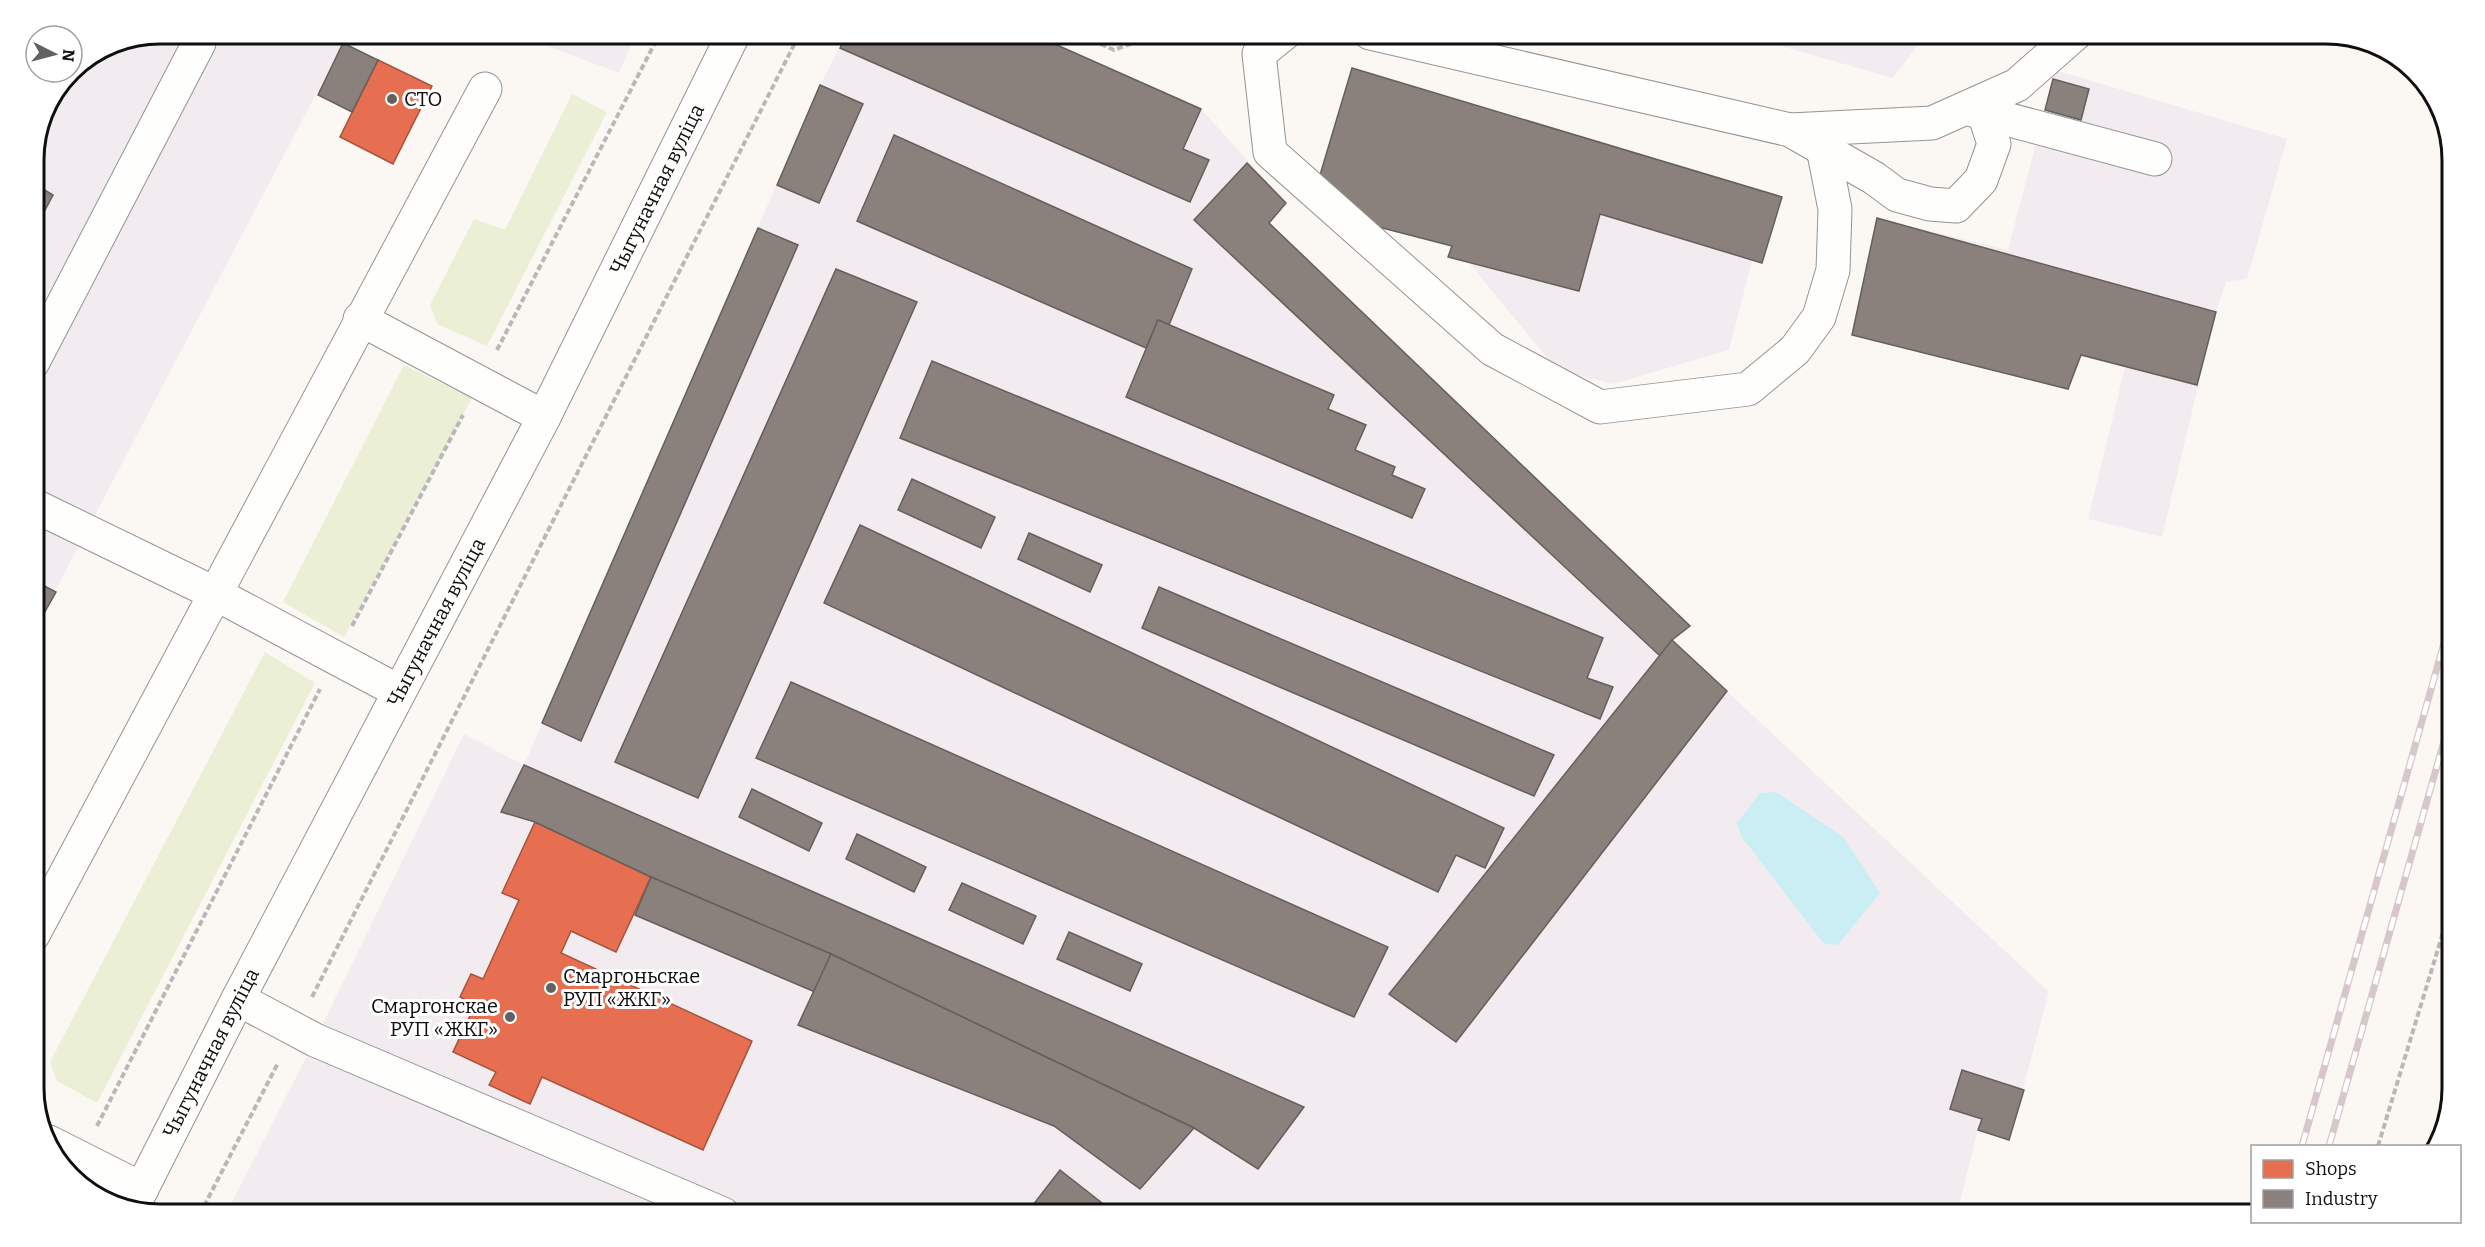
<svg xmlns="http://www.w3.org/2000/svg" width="2485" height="1247" viewBox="0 0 2485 1247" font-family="Bitter,serif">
  <rect width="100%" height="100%" fill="#fbf8f4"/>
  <!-- industrial -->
  <g fill="#f2ecf0">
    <polygon points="160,33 348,33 33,633 33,152 43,111 72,69 111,43"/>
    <polygon points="513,33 636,33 619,73"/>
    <polygon points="847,33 1030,33 1201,109 1286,203 1269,224 1690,626 1672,640 2049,992 2009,1140 1978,1130 1957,1214 226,1214 315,1040 464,734 524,765 820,85"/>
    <polygon points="1735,33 1927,33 1893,78"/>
    <polygon points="1352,68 1782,197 1762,263 1752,261 1729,350 1613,384 1557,370 1469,263 1448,257 1452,246"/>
    <polygon points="2055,70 2287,139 2247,279 2226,282 2216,312 2162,537 2088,519 2125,367 2081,355 2068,389 1852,335 1877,218 2008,250"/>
  </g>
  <!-- green -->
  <g fill="#eaefd5">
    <polygon points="572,94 607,112 487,346 437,324 430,305 474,219 505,230"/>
    <polygon points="404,365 472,398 344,637 283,602"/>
    <polygon points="265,652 315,683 97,1103 57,1081 50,1062"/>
  </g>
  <!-- water -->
  <polygon fill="#cbeef4" points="1776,792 1843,837 1880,893 1838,945 1824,944 1741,836 1737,823 1760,793"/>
  <!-- shops -->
  <g fill="#e76f51" stroke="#a6523d" stroke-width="1.5">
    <polygon points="378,60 432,86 393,164 340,137"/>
    <polygon points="535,822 651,877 616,952 571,931 561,953 752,1041 703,1150 542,1077 530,1104 489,1085 496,1072 453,1052 475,1005 460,997 471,974 483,979 519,900 502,893"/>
  </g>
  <!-- industry -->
  <g fill="#8a817c" stroke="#655f5b" stroke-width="1.5">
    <polygon points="847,33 1030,33 1201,109 1183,149 1209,160 1190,202 840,48"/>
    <polygon points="343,43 378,60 352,112 318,95"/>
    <polygon points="1352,68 1782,197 1762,263 1600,214 1579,291 1448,257 1452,246 1375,226 1320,175"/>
    <polygon points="2053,79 2089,89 2081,120 2045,110"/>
    <polygon points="820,85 863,104 819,203 777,185"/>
    <polygon points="894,135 1192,269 1169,325 1158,320 1146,348 857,221"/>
    <polygon points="1247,163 1286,203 1269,223 1690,626 1672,640 1660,656 1194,220"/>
    <polygon points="33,183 53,195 33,233"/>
    <polygon points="1877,218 2216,312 2197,385 2081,355 2068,389 1852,335"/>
    <polygon points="758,228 798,245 581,741 542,723"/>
    <polygon points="836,269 917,302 698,798 615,762"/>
    <polygon points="1158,320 1334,395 1328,409 1366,425 1355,450 1395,467 1392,475 1425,489 1412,518 1126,397"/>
    <polygon points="932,361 1603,638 1587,678 1613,687 1600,719 900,438"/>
    <polygon points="912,479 995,517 981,548 898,510"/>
    <polygon points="860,525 1504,828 1485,868 1456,855 1438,892 824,603"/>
    <polygon points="1029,533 1102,565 1090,592 1018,559"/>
    <polygon points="33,580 56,592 33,633"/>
    <polygon points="1159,587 1554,755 1534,796 1142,628"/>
    <polygon points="1672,640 1727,691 1456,1042 1389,994"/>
    <polygon points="791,682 1388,947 1354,1017 756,758"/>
    <polygon points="524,765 1304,1107 1258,1169 1194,1128 831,954 651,877 535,822 501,812"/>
    <polygon points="752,789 822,823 809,851 739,817"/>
    <polygon points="857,834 926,867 914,892 846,859"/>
    <polygon points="651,877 831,954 815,992 635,915"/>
    <polygon points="962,883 1036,916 1023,944 949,910"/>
    <polygon points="1069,932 1142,964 1130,991 1057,959"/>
    <polygon points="831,954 1194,1128 1140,1189 1054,1126 798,1025"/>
    <polygon points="1962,1070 2024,1090 2009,1140 1978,1130 1982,1119 1950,1109"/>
    <polygon points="1060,1170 1116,1214 1026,1214"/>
    <polygon points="1689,1204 1700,1214 1679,1214"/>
    <polygon points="391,1207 407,1214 388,1214"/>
  </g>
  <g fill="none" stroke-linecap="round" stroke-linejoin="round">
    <defs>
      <g id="minor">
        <polyline points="1285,33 1259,54 1270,152 1492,349 1600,407 1748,389 1795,350 1819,317 1833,270 1835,209 1823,148"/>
        <polyline points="1370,33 1790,130 1874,178 1897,195 1930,204 1956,206 1981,180 1994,144 1984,113"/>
        <polyline points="1969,109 2155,159"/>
        <polyline points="1790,130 1932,123 2017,85 2076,33"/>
        <polyline points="360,319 544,417"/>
        <polyline points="33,362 199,43"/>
        <polyline points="33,505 214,593 398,691"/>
        <polyline points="33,935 485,89"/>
        <polyline points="238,999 315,1040 723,1214"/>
        <polyline points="49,1142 142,1189"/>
        <path id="s1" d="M 132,1208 L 238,999 L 544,417 L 734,33"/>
      </g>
    </defs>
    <!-- minor casing -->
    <use href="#minor" stroke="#959492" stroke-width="35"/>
    <!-- path -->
    <g stroke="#b9b8b8" stroke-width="4" stroke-dasharray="6 3" stroke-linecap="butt">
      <polyline points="1076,33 1114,50 1138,41 1141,33"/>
      <polyline points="497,350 660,33"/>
      <polyline points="352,626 463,415"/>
      <polyline points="312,997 800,33"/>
      <polyline points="97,1126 320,689"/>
      <polyline points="2378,1146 2452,903"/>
      <polyline points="200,1214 278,1063"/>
    </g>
    <!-- minor -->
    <use href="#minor" stroke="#fefefd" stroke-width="33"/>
    <defs>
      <g id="rail">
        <polyline points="2302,1146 2452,615"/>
        <polyline points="2329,1146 2452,713"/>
      </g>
    </defs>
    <!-- rail casing -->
    <use href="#rail" stroke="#d7c6ca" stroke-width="7"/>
    <!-- rail -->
    <use href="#rail" stroke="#fff" stroke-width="4.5" stroke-dasharray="14" stroke-linecap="butt"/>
  </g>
  <!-- markers -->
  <g fill="#62615f" stroke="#fff" stroke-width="2">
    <circle cx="392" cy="99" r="6"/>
    <circle cx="551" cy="988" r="6"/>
    <circle cx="510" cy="1017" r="6"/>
  </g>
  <g text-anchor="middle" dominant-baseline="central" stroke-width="6" stroke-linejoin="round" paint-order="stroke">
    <!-- poi labels -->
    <g font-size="20" fill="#0f0f0f" stroke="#fff" text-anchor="start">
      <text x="404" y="99">СТО</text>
      <text x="563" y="976">Смаргоньскае<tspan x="563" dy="23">РУП «ЖКГ»</tspan></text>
      <text x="498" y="1006" text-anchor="end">Смаргонскае<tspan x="498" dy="23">РУП «ЖКГ»</tspan></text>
    </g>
    <!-- street labels -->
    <g font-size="20" fill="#0f0f0f" stroke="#fff">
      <text stroke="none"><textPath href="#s1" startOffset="1146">Чыгуначная вуліца</textPath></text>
      <text stroke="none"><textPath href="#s1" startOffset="660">Чыгуначная вуліца</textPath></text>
      <text stroke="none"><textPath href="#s1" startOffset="174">Чыгуначная вуліца</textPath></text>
    </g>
  </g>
  <!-- crop -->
  <path d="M0 0H2485V1247H0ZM160 44H2326A116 116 0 0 1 2442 160V1088A116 116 0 0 1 2326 1204H160A116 116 0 0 1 44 1088V160A116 116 0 0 1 160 44Z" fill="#fff" fill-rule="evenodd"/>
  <path fill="none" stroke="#0f0f0f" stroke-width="3" d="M160 44H2326A116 116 0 0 1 2442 160V1088A116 116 0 0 1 2326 1204H160A116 116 0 0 1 44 1088V160A116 116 0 0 1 160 44Z"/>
  <!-- legend -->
  <rect x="2251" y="1145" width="210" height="78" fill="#ffffff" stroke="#9f9f9f" stroke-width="1.5"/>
  <rect x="2263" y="1160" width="30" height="18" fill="#e76f51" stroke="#9f9f9f" stroke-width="1.5"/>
  <text x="2305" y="1175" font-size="18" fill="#0f0f0f">Shops</text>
  <rect x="2263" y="1190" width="30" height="18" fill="#8a817c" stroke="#9f9f9f" stroke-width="1.5"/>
  <text x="2305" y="1205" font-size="18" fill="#0f0f0f">Industry</text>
  <!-- north arrow -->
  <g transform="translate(54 54) rotate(96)"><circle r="28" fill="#ffffff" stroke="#9f9f9f" stroke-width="1.5"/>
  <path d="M0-4.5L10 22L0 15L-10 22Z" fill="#62615f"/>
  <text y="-9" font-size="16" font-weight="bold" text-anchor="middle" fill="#0f0f0f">N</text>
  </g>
</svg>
